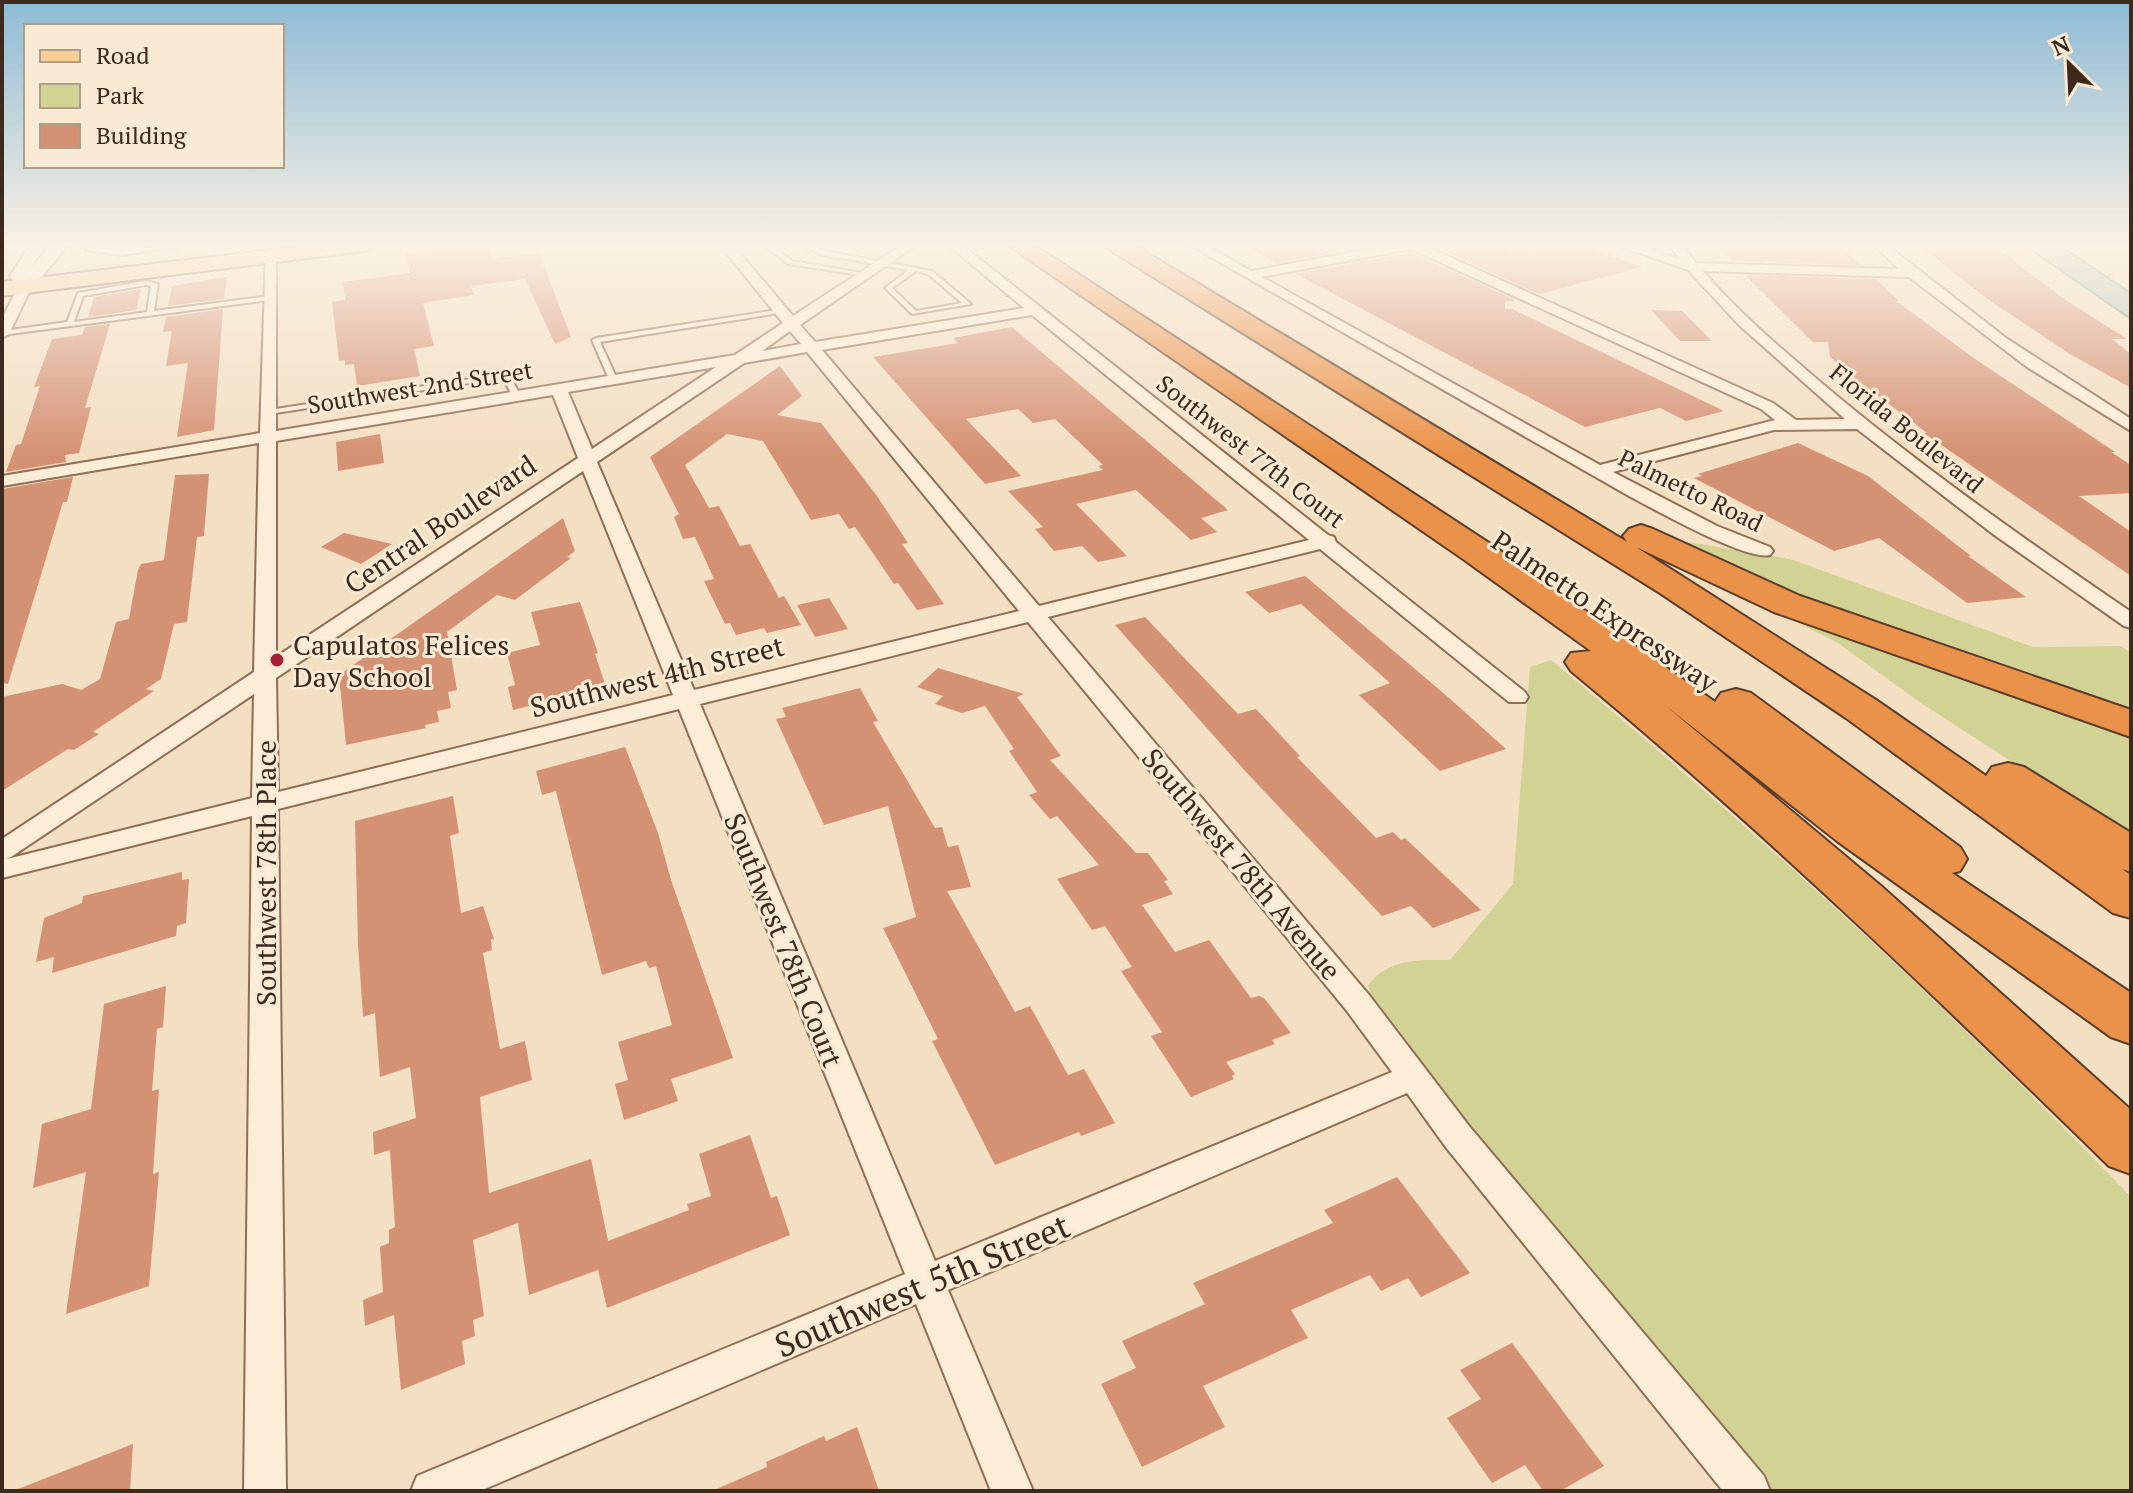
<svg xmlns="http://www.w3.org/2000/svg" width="2133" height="1493" viewBox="0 0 2133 1493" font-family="'PT Serif',serif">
  <rect width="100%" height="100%" fill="#f3dfc2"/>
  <!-- green -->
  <g fill="#d2d294">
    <polygon points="1670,539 1790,559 2033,647 2121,646 2131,653 2131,715 1850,620"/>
    <polygon points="1789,611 2131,730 2131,839 1921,703 1838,643 1784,616"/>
    <path d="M 1551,660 C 1754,829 1948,1006 2131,1197 L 2131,1491 L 1769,1491 L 1445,1099 L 1407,1041 L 1370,993 L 1368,985 C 1389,958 1420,960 1450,960 L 1513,884 L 1530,667 Z"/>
  </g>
  <!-- water -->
  <polygon fill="#a5c5b8" stroke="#6a9485" stroke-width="2" points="2024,245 2059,245 2131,293 2131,319"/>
  <!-- building -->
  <g fill="#d59174">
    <polygon points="1243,245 1375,245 1277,263"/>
    <polygon points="1484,245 1496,245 1510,251 1525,248 1531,251 1582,245 1642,267 1539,294 1446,252"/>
    <polygon points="1717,245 1839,245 1861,265 1732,261"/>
    <polygon points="1919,245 1993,245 2064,299 2127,339 2112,339 2131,354 2131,388 2070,354 1986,298"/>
    <polygon points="462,246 463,249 488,246 489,259 539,253 571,337 555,344 525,279 471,286 474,295 423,303 434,346 414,349 420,376 357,386 354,364 345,365 345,360 339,361 332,302 345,300 343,282 410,273 405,254"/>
    <polygon points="1411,252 1515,300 1505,302 1505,309 1512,309 1724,411 1686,421 1660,408 1585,427 1296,274"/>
    <polygon points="1745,275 1876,279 1899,301 1896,301 1975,359 2115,452 2111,452 2131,465 2131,493 2079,496 2131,532 2131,576 1924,433 1927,433 1847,372 1830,357 1828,342 1813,342"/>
    <polygon points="227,277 224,299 168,306 172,286"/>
    <polygon points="141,289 136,310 88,317 94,297"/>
    <polygon points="223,309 214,430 177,437 188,363 166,366 172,331 163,332 166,317"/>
    <polygon points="1651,310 1682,311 1712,341 1680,341"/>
    <polygon points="110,324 85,408 91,407 79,453 65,455 66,462 6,472 16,445 21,444 40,386 34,387 52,339 82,335 85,327"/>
    <polygon points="1012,327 1228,510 1201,518 1217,532 1191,540 1136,490 1076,504 1127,556 1098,562 1082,546 1054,551 1035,529 1043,527 1008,491 1103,470 1098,466 1103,465 1055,419 1033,423 1018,409 966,419 1021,476 985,484 873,357 958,343 953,338"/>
    <polygon points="780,366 802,396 777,415 821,423 877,496 908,543 902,544 944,604 917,610 898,583 894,584 855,527 849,529 839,514 811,520 763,441 727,434 685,465 709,508 719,506 740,546 750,544 779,598 784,596 801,625 767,633 764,628 736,635 730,623 725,624 704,581 714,579 695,537 683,539 674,517 679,514 650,457"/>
    <polygon points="380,434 384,463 338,471 336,442"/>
    <polygon points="1798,443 1868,476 1971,556 1968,556 2026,597 1967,603 1879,538 1834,551 1694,478 1702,476 1698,474"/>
    <polygon points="209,474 204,536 197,537 187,622 174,624 161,679 146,689 154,691 93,732 99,734 74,750 68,749 2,791 2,697 62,684 81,690 100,679 116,622 129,619 138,570 141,564 164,560 175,475"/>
    <polygon points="73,477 67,502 63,502 8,684 2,683 2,489"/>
    <polygon points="563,518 575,551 567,557 571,558 515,600 497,595 447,632 457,690 448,692 451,708 437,711 439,722 425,725 426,728 346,745 339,675"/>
    <polygon points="344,533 392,544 361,564 321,547"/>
    <polygon points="1305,576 1448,697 1506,749 1440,771 1359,695 1390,683 1301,604 1269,613 1245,592"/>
    <polygon points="829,598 848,629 815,637 797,605"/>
    <polygon points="580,602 598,653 595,654 606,687 513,710 508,687 515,685 507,653 540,645 531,612"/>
    <polygon points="1145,617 1238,714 1256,709 1300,756 1297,757 1376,838 1393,832 1401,840 1405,838 1481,910 1433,928 1411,906 1382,916 1246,772 1115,625"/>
    <polygon points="938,668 1024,694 1017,697 1061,756 1050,760 1136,853 1148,853 1168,880 1164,881 1173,894 1142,905 1175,952 1209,940 1251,998 1259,996 1264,998 1291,1033 1272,1040 1275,1044 1226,1062 1235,1074 1232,1076 1234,1079 1191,1097 1151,1036 1162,1032 1121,971 1132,967 1105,926 1092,930 1057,879 1099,865 1057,816 1050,819 1029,795 1037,792 1009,751 1014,749 985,706 962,713 935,704 943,696 917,687"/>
    <polygon points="860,688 878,721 873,722 935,828 942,827 948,847 958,845 971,887 947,891 1015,1012 1030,1006 1068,1075 1084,1069 1115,1123 1081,1136 1079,1132 995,1165 932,1041 938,1039 883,928 916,917 888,806 824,825 776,719 786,717 782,708"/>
    <polygon points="625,747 658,833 671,880 733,1058 671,1079 678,1101 624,1120 615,1084 628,1080 618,1042 672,1025 656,966 649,968 646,961 602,975 556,791 542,795 536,771"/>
    <polygon points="453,796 459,833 450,836 461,913 483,906 494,939 491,940 492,950 483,953 500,1049 525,1041 532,1080 480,1097 489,1193 591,1159 608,1241 689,1210 687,1204 711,1196 699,1154 750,1135 771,1198 777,1196 790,1235 607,1308 598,1270 529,1295 518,1223 473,1240 484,1316 473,1320 475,1336 462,1341 465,1364 401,1390 394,1315 365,1326 363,1300 383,1292 380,1247 389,1243 389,1230 395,1227 390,1150 374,1155 373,1132 416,1118 410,1067 380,1077 375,1013 363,1017 358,944 355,821"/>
    <polygon points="182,872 182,880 189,879 186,923 177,926 176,936 52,973 54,957 36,962 44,918 82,903 83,896"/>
    <polygon points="166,986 163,1027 157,1029 152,1091 159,1089 153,1174 159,1172 149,1286 66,1314 86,1172 33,1188 42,1124 91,1109 104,1004"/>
    <polygon points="1397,1177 1470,1273 1421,1297 1408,1278 1381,1291 1370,1275 1291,1310 1308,1338 1203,1386 1225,1427 1142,1467 1101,1384 1136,1368 1122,1341 1205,1304 1193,1283 1333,1223 1324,1210"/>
    <polygon points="1512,1343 1604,1466 1560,1491 1543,1491 1525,1465 1492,1483 1447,1418 1481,1399 1460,1370"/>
    <polygon points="857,1427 879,1491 712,1491 767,1467 766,1462 824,1436 826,1441"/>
    <polygon points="133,1444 130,1491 18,1491 18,1489"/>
  </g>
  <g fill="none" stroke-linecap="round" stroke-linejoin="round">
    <defs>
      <g id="service">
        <polygon points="89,245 96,245 93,248 122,251 174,245 183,246 122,255 86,250"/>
        <polygon points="764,245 771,245 792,261 869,274 866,276 788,264"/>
        <path d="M 801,245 L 809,245 L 824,251 L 932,271 L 971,304 L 912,314 L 885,288 L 909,270 L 822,255 ZM 916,271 L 928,274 L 962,303 L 916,311 L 892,288 Z"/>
        <path d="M 146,281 L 158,284 L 154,311 L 270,296 L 273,298 L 270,300 L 2,335 L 3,331 L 67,322 L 78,293 ZM 146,285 L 151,286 L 147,312 L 74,322 L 83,296 Z"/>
        <polygon points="783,309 785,310 785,312 600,342 617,379 613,381 609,379 592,340 596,338"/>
        <polygon points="496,375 510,376 520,395 519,397 513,397 504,380 496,379 269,414 265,412 269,410"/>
      </g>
      <g id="minor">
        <path d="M 720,245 L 733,245 L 793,316 L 902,245 L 916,245 L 800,325 L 815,342 L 1024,308 L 948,245 L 962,245 L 1328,535 L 1334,537 L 1336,542 L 1525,692 L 1528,697 L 1525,702 L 1509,702 L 1320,549 L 1048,617 L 1369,995 L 1469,1126 L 1764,1476 L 1770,1491 L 1723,1491 L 1445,1146 L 1407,1093 L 948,1290 L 1033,1491 L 991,1491 L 916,1304 L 480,1491 L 411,1491 L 417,1476 L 905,1274 L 679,709 L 278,809 L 286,1491 L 244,1491 L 252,816 L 2,878 L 2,839 L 254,672 L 259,443 L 2,486 L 2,476 L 260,433 L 266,253 L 276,256 L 276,431 L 735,355 L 783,323 ZM 1032,315 L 1309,540 L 1039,606 L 822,350 ZM 790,331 L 801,344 L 762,351 ZM 807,352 L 1019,611 L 694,690 L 597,462 L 744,363 ZM 716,367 L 592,449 L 568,392 ZM 553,395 L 578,458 L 276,657 L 276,441 ZM 583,471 L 673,695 L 278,792 L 276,678 ZM 1028,622 L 1347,1011 L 1392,1072 L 935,1261 L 700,704 ZM 254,694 L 252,798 L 7,859 L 11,857 Z"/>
        <path d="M 1190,245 L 1205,245 L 1251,271 L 1391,245 L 1423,245 L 1773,403 L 1796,420 L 1845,419 L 1739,325 L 1688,270 L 1618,245 L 1636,245 L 1680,259 L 1670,245 L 1682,245 L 1696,263 L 1899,269 L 1874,245 L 1887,245 L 2006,338 L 2131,419 L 2131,431 L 2027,367 L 1909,277 L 1703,271 C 1737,311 1778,346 1818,380 C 1917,464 2024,539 2131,612 L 2131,628 L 2124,626 L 1993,534 L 1857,429 L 1774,430 L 1613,472 L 1717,526 L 1770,547 L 1773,551 L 1770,555 C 1746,561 1654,509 1629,496 ZM 1411,249 L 1761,409 L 1775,420 L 1600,465 L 1262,277 Z"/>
        <polygon points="20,283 32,286 9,334 2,338 2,319"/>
      </g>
      <polygon id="tertiary" points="30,245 47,245 32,266 51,245 68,245 31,290 19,290 10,276"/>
      <polygon id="primary" points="314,245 375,245 365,251 2,296 2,282"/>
      <g id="motorway">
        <path d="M 1008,245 L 1034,245 L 1489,543 L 1715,702 L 1721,693 L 1736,689 L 1751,693 L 1960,847 L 1967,859 L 1960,871 L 1952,873 L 2131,993 L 2131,1044 L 2111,1037 L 1837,841 L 1666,706 L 1881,886 L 2131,1110 L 2131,1174 L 2109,1166 C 1935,996 1759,826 1571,671 L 1565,662 L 1571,653 L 1591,651 L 1463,559 Z"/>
        <polygon points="1107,245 1134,245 1627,542 1623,536 1629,529 1641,525 1653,529 1800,596 2131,710 2131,737 1774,612 1636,547 1876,700 1986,776 1992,767 2008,763 2024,767 2131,833 2131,872 2122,869 2131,875 2131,918 2113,913 1846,718 1660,593 1110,250"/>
      </g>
    </defs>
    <!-- service casing -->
    <use href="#service" stroke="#8f6e57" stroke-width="4"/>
    <!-- minor casing -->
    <use href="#minor" stroke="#8f6e57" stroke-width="4"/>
    <!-- tertiary casing -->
    <use href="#tertiary" stroke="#8f6e57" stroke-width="4"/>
    <!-- primary casing -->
    <use href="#primary" stroke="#5c3d2b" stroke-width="4"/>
    <!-- motorway casing -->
    <use href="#motorway" stroke="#5c3d2b" stroke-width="4"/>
    <!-- service -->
    <use href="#service" fill="#fcedd6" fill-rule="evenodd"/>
    <!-- minor -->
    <use href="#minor" fill="#fcedd6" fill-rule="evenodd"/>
    <!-- tertiary -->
    <use href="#tertiary" fill="#fcedd6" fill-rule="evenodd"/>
    <!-- primary -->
    <use href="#primary" fill="#facf96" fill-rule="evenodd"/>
    <!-- motorway -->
    <use href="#motorway" fill="#eb924a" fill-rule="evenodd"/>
  </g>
  <!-- sky -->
  <linearGradient id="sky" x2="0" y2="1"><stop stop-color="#8dbbd5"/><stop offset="0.54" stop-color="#faf1e4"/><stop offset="1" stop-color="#faf1e4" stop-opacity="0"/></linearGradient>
  <rect width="2133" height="454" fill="url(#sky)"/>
  <!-- markers -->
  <circle fill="#a52030" stroke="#f9ead3" stroke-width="3" cx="277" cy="660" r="8"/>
  <g text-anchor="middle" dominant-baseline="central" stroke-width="6" stroke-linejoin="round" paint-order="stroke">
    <!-- far-street labels -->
    <g font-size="24" fill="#3d291d" stroke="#f9ead3">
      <text transform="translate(420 387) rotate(-9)">Southwest 2nd Street</text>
      <text transform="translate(1907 428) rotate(39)">Florida Boulevard</text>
      <text transform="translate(1251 451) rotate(38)">Southwest 77th Court</text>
      <text transform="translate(1691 490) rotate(26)">Palmetto Road</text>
    </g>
    <!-- street labels -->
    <g font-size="28" fill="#3d291d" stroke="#f9ead3">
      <text transform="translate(440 524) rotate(-34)">Central Boulevard</text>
      <text transform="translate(1605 611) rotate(34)">Palmetto Expressway</text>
      <text transform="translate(657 676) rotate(-14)">Southwest 4th Street</text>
      <text transform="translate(1242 864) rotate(50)">Southwest 78th Avenue</text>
      <text transform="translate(265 873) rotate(-90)">Southwest 78th Place</text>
      <text transform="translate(784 940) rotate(68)">Southwest 78th Court</text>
    </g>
    <!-- poi labels -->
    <g font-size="28" fill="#3d291d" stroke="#f9ead3" text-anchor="start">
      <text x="293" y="644">Capulatos Felices<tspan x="293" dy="32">Day School</tspan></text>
    </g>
    <!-- near-street labels -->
    <g font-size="34" fill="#3d291d" stroke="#f9ead3">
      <text transform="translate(922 1285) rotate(-23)">Southwest 5th Street</text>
    </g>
  </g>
  <!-- border -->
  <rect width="2133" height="1493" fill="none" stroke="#3d291d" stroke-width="8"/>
  <!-- legend -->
  <rect x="24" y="24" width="260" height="144" fill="#f9ead3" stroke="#ae9d8a" stroke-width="2"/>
  <rect x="40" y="50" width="40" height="12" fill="#facf96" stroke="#ae9d8a" stroke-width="2"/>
  <text x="96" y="64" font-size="24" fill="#3d291d">Road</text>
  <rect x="40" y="84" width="40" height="24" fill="#d2d294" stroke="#ae9d8a" stroke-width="2"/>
  <text x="96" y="104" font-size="24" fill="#3d291d">Park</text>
  <rect x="40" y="124" width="40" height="24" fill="#d59174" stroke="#ae9d8a" stroke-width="2"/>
  <text x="96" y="144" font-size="24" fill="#3d291d">Building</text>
  <!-- north arrow -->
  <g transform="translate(2069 64) rotate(336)" stroke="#f9ead3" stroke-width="6" paint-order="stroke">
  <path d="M0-6L14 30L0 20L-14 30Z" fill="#3d291d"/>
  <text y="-12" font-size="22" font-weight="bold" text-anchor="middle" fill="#3d291d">N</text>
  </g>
</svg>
